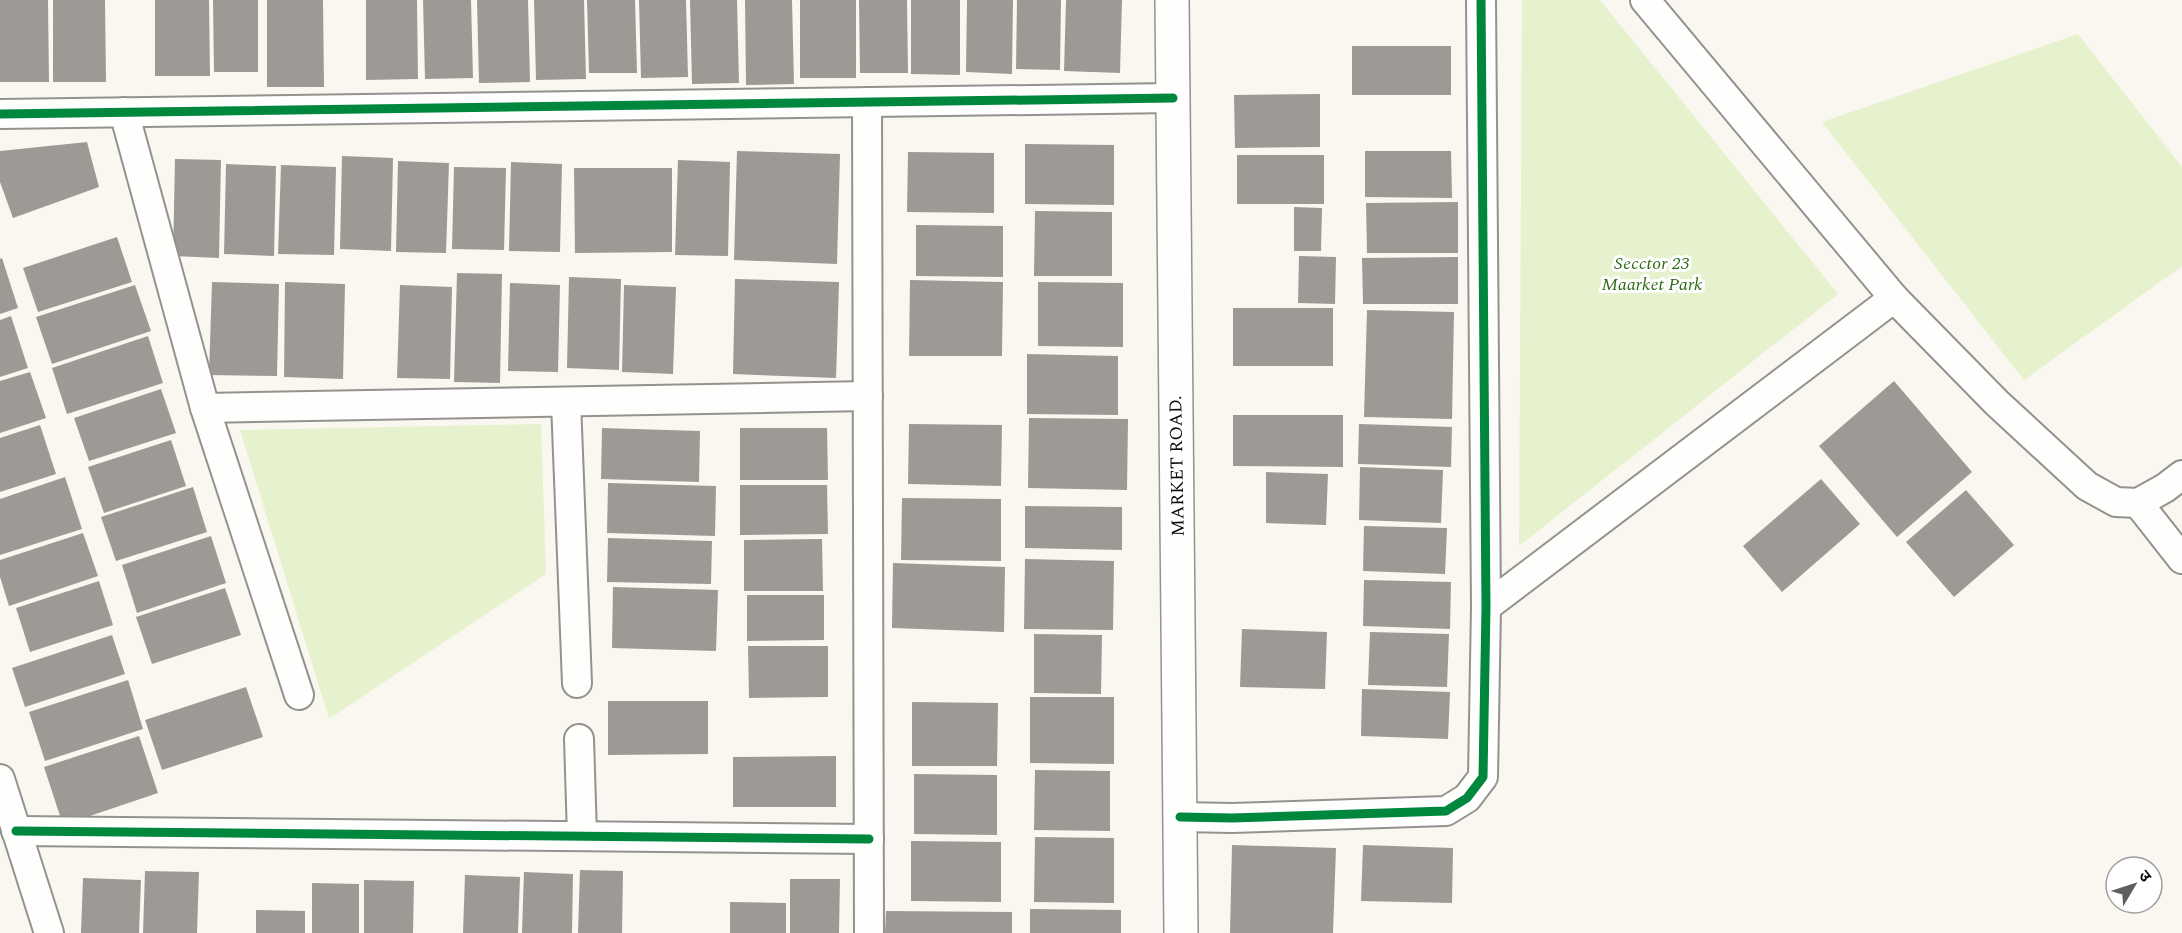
<svg xmlns="http://www.w3.org/2000/svg" width="2182" height="933" viewBox="0 0 2182 933" font-family="Spectral,'Noto Sans Devanagari',serif">
  <rect width="100%" height="100%" fill="#faf7f0"/>
  <!-- green -->
  <g fill="#e6f2cd">
    <polygon points="1522,0 1600,0 1838,294 1519,546"/>
    <polygon points="2078,34 2182,167 2182,266 2024,380 1822,122"/>
    <polygon points="541,424 546,574 329,719 240,430"/>
  </g>
  <!-- building -->
  <g fill="#9d9a96">
    <polygon points="0,0 48,0 49,82 0,82"/>
    <polygon points="53,0 105,0 106,82 53,82"/>
    <polygon points="155,0 209,0 210,76 155,76"/>
    <polygon points="213,0 258,0 258,72 214,72"/>
    <polygon points="267,0 323,0 324,87 267,87"/>
    <polygon points="366,0 417,0 418,79 366,80"/>
    <polygon points="423,0 471,0 473,78 425,79"/>
    <polygon points="477,0 528,0 530,82 479,83"/>
    <polygon points="534,0 584,0 586,79 536,80"/>
    <polygon points="587,0 635,0 637,73 589,73"/>
    <polygon points="639,0 686,0 688,77 641,78"/>
    <polygon points="690,0 737,0 739,83 692,84"/>
    <polygon points="745,0 792,0 794,84 746,85"/>
    <rect x="800" y="0" width="56" height="78"/>
    <polygon points="859,0 907,0 908,73 860,73"/>
    <polygon points="911,0 960,0 960,75 911,74"/>
    <polygon points="967,0 1013,0 1012,74 966,72"/>
    <polygon points="1017,0 1061,0 1060,70 1016,69"/>
    <polygon points="1066,0 1122,0 1120,73 1064,71"/>
    <rect x="1352" y="46" width="99" height="49"/>
    <polygon points="1320,94 1320,147 1235,148 1234,95"/>
    <polygon points="87,142 99,187 13,218 0,182 0,151"/>
    <polygon points="1025,144 1114,145 1114,205 1025,204"/>
    <polygon points="737,151 840,154 837,264 734,260"/>
    <polygon points="1365,151 1451,151 1452,198 1365,197"/>
    <polygon points="908,152 994,153 994,213 907,212"/>
    <rect x="1237" y="155" width="87" height="49"/>
    <polygon points="342,156 393,158 391,251 340,249"/>
    <polygon points="175,159 221,160 219,258 173,256"/>
    <polygon points="678,160 730,162 728,256 675,255"/>
    <polygon points="398,161 449,163 446,253 396,252"/>
    <polygon points="511,162 562,164 560,252 509,251"/>
    <polygon points="226,164 276,166 274,256 224,254"/>
    <polygon points="281,165 336,167 334,255 278,254"/>
    <polygon points="454,167 506,168 504,250 452,249"/>
    <polygon points="574,168 672,168 672,252 575,253"/>
    <polygon points="1458,202 1458,253 1367,253 1366,203"/>
    <polygon points="1294,207 1322,208 1321,251 1294,251"/>
    <polygon points="1035,211 1112,212 1112,276 1034,276"/>
    <polygon points="916,225 1003,226 1003,277 916,276"/>
    <polygon points="117,237 132,282 38,312 23,268"/>
    <polygon points="1299,256 1336,257 1335,304 1298,303"/>
    <polygon points="1458,257 1458,304 1363,304 1362,258"/>
    <polygon points="2,258 18,308 0,314 0,259"/>
    <polygon points="457,273 502,274 500,383 454,382"/>
    <polygon points="569,277 621,279 619,370 567,368"/>
    <polygon points="735,279 839,282 836,378 733,374"/>
    <polygon points="910,280 1003,282 1002,356 909,356"/>
    <polygon points="212,282 279,284 277,376 209,375"/>
    <polygon points="285,282 345,284 343,379 284,377"/>
    <polygon points="1038,282 1123,283 1123,347 1038,346"/>
    <polygon points="510,283 560,285 558,372 508,371"/>
    <polygon points="135,285 151,331 52,364 36,317"/>
    <polygon points="400,285 452,287 450,379 397,378"/>
    <polygon points="624,285 676,287 673,374 622,372"/>
    <rect x="1233" y="308" width="100" height="58"/>
    <polygon points="1367,310 1454,312 1452,419 1364,417"/>
    <polygon points="11,316 28,368 0,377 0,320"/>
    <polygon points="148,336 163,383 67,414 52,368"/>
    <polygon points="1027,354 1118,356 1118,415 1027,414"/>
    <polygon points="30,372 46,418 0,433 0,381"/>
    <polygon points="1894,381 1972,472 1897,537 1819,446"/>
    <polygon points="161,389 176,433 89,461 74,418"/>
    <polygon points="1233,415 1343,415 1343,467 1233,466"/>
    <polygon points="1029,418 1128,419 1127,490 1028,488"/>
    <polygon points="909,424 1002,425 1001,486 908,484"/>
    <polygon points="1359,424 1452,427 1451,467 1358,464"/>
    <polygon points="40,425 56,474 0,492 0,438"/>
    <polygon points="602,428 700,431 699,482 601,479"/>
    <polygon points="740,428 827,428 828,480 740,480"/>
    <polygon points="171,440 186,486 104,513 88,467"/>
    <polygon points="1360,467 1443,470 1441,523 1359,520"/>
    <polygon points="1266,472 1328,474 1326,525 1266,523"/>
    <polygon points="65,477 82,529 0,555 0,499"/>
    <polygon points="1821,479 1860,524 1782,592 1743,546"/>
    <polygon points="608,483 716,486 715,536 607,533"/>
    <polygon points="740,485 827,485 828,534 740,535"/>
    <polygon points="193,487 207,532 116,561 101,517"/>
    <polygon points="1966,490 2014,545 1954,597 1906,542"/>
    <polygon points="902,498 1001,499 1001,561 901,560"/>
    <polygon points="1025,506 1122,507 1122,550 1025,548"/>
    <polygon points="1364,526 1447,528 1445,574 1363,571"/>
    <polygon points="83,533 98,576 9,606 0,577 0,560"/>
    <polygon points="211,536 226,583 137,613 122,565"/>
    <polygon points="608,538 712,541 711,584 607,582"/>
    <polygon points="822,539 823,591 744,591 744,540"/>
    <polygon points="1025,559 1114,561 1113,630 1024,629"/>
    <polygon points="893,563 1005,567 1004,632 892,628"/>
    <polygon points="1364,580 1451,582 1450,629 1363,626"/>
    <polygon points="99,581 113,625 30,652 16,608"/>
    <polygon points="613,587 718,590 716,651 612,648"/>
    <polygon points="225,588 241,635 152,664 136,617"/>
    <polygon points="747,595 824,595 824,640 747,641"/>
    <polygon points="1242,629 1327,632 1325,689 1240,687"/>
    <polygon points="1370,632 1449,634 1447,687 1368,685"/>
    <polygon points="1034,634 1102,635 1101,694 1034,693"/>
    <polygon points="112,635 125,674 25,707 12,668"/>
    <polygon points="748,646 828,646 828,697 749,698"/>
    <polygon points="128,680 143,729 45,761 29,712"/>
    <polygon points="246,687 263,737 162,770 145,720"/>
    <polygon points="1362,689 1450,692 1448,739 1361,736"/>
    <polygon points="1030,697 1114,697 1114,764 1030,763"/>
    <polygon points="608,701 708,701 708,754 608,755"/>
    <polygon points="912,702 998,703 997,766 912,766"/>
    <polygon points="139,736 158,793 63,825 44,767"/>
    <polygon points="836,756 836,807 733,807 733,757"/>
    <polygon points="1035,770 1110,771 1110,831 1034,830"/>
    <polygon points="914,774 997,775 997,835 914,834"/>
    <polygon points="1035,837 1114,838 1114,903 1034,902"/>
    <polygon points="911,841 1001,842 1001,902 911,901"/>
    <polygon points="1232,845 1336,848 1333,933 1230,933"/>
    <polygon points="1363,845 1453,848 1452,903 1361,901"/>
    <polygon points="580,870 623,871 622,933 578,933"/>
    <polygon points="145,871 199,872 197,933 143,933"/>
    <polygon points="524,872 573,874 572,933 522,933"/>
    <polygon points="465,875 520,877 518,933 463,933"/>
    <polygon points="83,878 141,880 139,933 81,933"/>
    <polygon points="790,879 840,879 839,933 790,933"/>
    <polygon points="364,880 414,881 413,933 364,933"/>
    <polygon points="312,883 359,884 359,933 312,933"/>
    <polygon points="730,902 786,903 786,933 730,933"/>
    <polygon points="1030,909 1121,910 1121,933 1030,933"/>
    <polygon points="256,910 305,911 305,933 256,933"/>
    <polygon points="886,911 1012,912 1012,933 885,933"/>
  </g>
  <g fill="none" stroke-linecap="round" stroke-linejoin="round">
    <defs>
      <g id="minor">
        <polyline points="1645,0 1894,298 1997,403 2087,486 2116,502 2138,503 2165,488 2182,475"/>
        <polyline points="867,102 869,933"/>
        <polyline points="124,112 205,408 299,695"/>
        <polyline points="0,114 1173,98"/>
        <polyline points="566,402 577,683"/>
        <polyline points="205,408 868,396"/>
        <polyline points="2138,503 2182,559"/>
        <polyline points="1486,607 1894,298"/>
        <polyline points="579,739 582,836"/>
        <polyline points="0,779 49,933"/>
        <polyline points="1180,817 1232,818 1446,811 1467,798 1483,777 1486,607 1481,0"/>
        <polyline points="16,831 869,839"/>
      </g>
      <polyline id="tertiary" points="1172,0 1181,933"/>
    </defs>
    <!-- minor casing -->
    <use href="#minor" stroke="#93928f" stroke-width="32"/>
    <!-- tertiary casing -->
    <use href="#tertiary" stroke="#93928f" stroke-width="36"/>
    <!-- minor -->
    <use href="#minor" stroke="#fefefd" stroke-width="28"/>
    <!-- tertiary -->
    <use href="#tertiary" stroke="#fefefd" stroke-width="33"/>
    <defs>
      <g id="cycleway">
        <polyline points="0,114 1173,98"/>
        <polyline points="1180,817 1232,818 1446,811 1467,798 1483,777 1486,607 1481,0"/>
        <polyline points="16,831 869,839"/>
      </g>
    </defs>
    <!-- cycleway casing -->
    <use href="#cycleway" stroke="#fff" stroke-width="13"/>
    <!-- cycleway -->
    <use href="#cycleway" stroke="#00873e" stroke-width="9"/>
  </g>
  <g text-anchor="middle" dominant-baseline="central" stroke-width="6" stroke-linejoin="round" paint-order="stroke">
    <!-- park labels -->
    <g font-size="18" font-style="italic" fill="#2f6916" stroke="#fff">
      <text x="1652" y="263">Secctor 23<tspan x="1652" dy="21">Maarket Park</tspan></text>
    </g>
    <!-- street labels -->
    <g font-size="18" fill="#0c0c0c" stroke="#fff">
      <text transform="translate(1177 466) rotate(-91)">MARKET ROAD.</text>
    </g>
  </g>
  <!-- north arrow -->
  <g transform="translate(2134 885) rotate(51)"><circle r="28" fill="#ffffff" stroke="#9e9e9e" stroke-width="1.5"/>
  <path d="M0-4.5L10 22L0 15L-10 22Z" fill="#5f5e5c"/>
  <text y="-9" font-size="16" font-weight="bold" text-anchor="middle" fill="#0c0c0c">उ</text>
  </g>
</svg>
